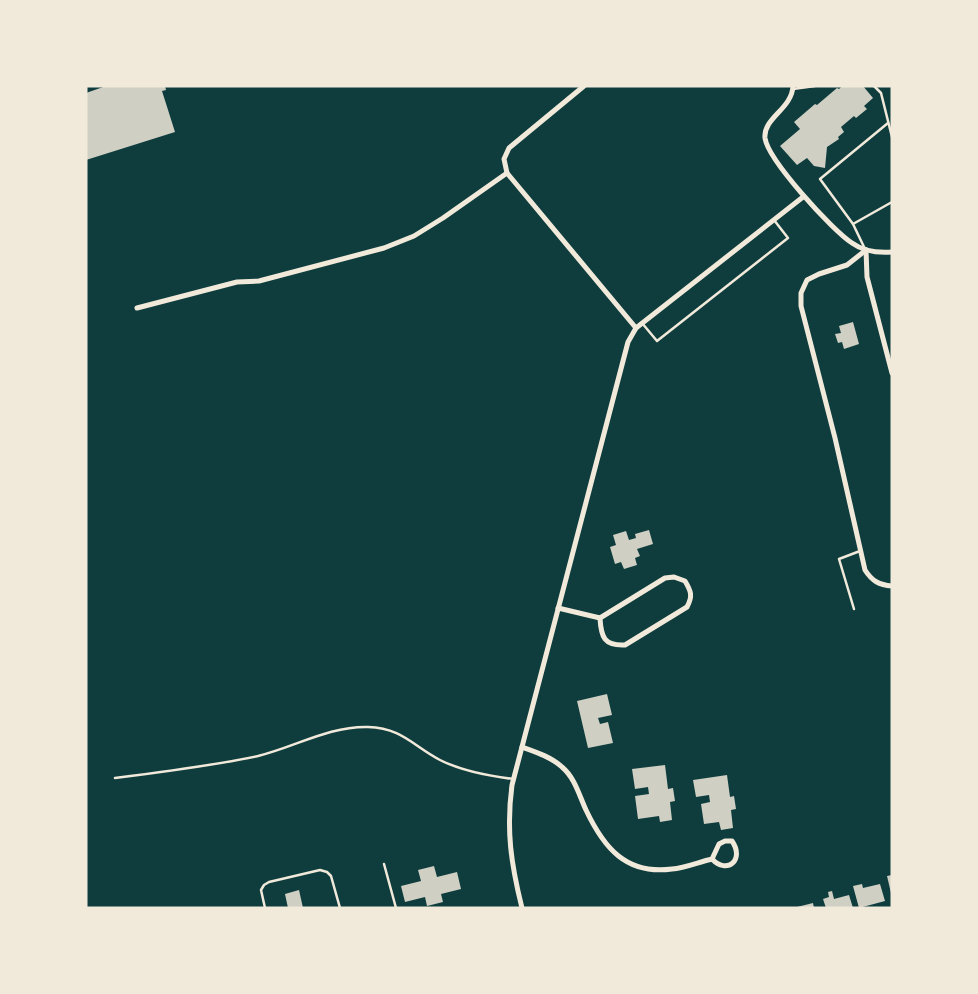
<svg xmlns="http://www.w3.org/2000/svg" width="978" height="994" viewBox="0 0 978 994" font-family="'Work Sans',sans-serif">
  <rect width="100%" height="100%" fill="#0f3d3e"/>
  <!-- building -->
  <g fill="#cfcfc3">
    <polygon points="106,86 165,86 166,90 162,91 175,132 86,160 86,93"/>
    <polygon points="842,86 863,86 873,98 864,106 867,109 856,118 854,116 841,127 844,132 838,137 839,139 827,147 825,168 814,166 807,158 797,165 780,146 800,129 794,122 815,104 817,105 837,88 839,89"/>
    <polygon points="853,322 859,344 844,349 842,342 838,343 835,334 841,333 839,326"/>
    <polygon points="649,530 653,544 637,549 640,556 635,558 637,565 624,569 621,562 615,564 610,547 616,545 613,535 626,531 629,540 636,538 635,534"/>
    <polygon points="607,694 612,715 598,718 600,724 608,722 613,743 588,748 577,701"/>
    <polygon points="665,765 668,789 673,788 675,801 670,802 672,820 660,822 659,816 638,819 635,796 649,794 648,787 635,789 632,769"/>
    <polygon points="727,775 730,797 734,796 736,809 731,810 733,828 721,830 719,822 704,824 701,804 710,802 709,795 696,797 693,780"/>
    <polygon points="434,866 437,877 457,872 461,889 441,894 443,902 427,906 425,897 405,902 401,886 421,881 418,870"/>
    <polygon points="892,875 892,893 891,893 887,876"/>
    <polygon points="862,884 863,888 880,884 885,901 859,908 853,886"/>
    <polygon points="299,890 303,908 288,908 285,894"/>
    <polygon points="832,891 834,899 849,895 853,908 826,908 823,899 829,897 828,892"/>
    <polygon points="813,903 814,908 797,908 797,907"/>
  </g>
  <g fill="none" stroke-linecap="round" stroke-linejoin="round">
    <!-- service -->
    <g stroke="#f1e9da" stroke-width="2.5">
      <polyline points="874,86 881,93 892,137"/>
      <polyline points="793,89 815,86"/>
      <polyline points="853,224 892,202"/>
      <polyline points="865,249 853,224 820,179 888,123"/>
      <polyline points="642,323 657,341 788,238 774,220"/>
      <polyline points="854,609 839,559 860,551"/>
      <path d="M 115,778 C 163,772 211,766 258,756 C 295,747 329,726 368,727 C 402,728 413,746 440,760 C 462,771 489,776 513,779"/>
      <polyline points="384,864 396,908"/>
      <polyline points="265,908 261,890 264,885 269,882 320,870 327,872 331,876 340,908"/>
    </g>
    <!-- minor -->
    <g stroke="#f1e9da" stroke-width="5">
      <polyline points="584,86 509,148 504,159 507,173 636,328"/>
      <path d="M 793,86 C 792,109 763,118 765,138 C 768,160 832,230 852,243 C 863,251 878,253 892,252"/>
      <path d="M 866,250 L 847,265 L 819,274 L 807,280 L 801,293 L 801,306 L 835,438 L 865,570 C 872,581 879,585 892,586"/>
      <polyline points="866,250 867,277 892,373"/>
      <polyline points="137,308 237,282 259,281 384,248 414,236 443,218 507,173"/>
      <path d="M 674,577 L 685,581 C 691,591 693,596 687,607 L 625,645 C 604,646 601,637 600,618 L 665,578 Z"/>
      <polyline points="558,608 600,618"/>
      <path d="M 522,747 C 536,752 551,757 562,767 C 575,778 579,795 586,810 C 604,848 626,875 672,869 C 685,868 699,862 712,859 C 727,875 745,860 732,841 L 725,841 L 719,844 L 712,859"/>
      <path d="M 522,908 C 511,864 506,830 512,785 L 628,342 L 636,328 L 803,197"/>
    </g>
  </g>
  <!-- border -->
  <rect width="978" height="994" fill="none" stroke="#f1e9da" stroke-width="175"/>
</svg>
